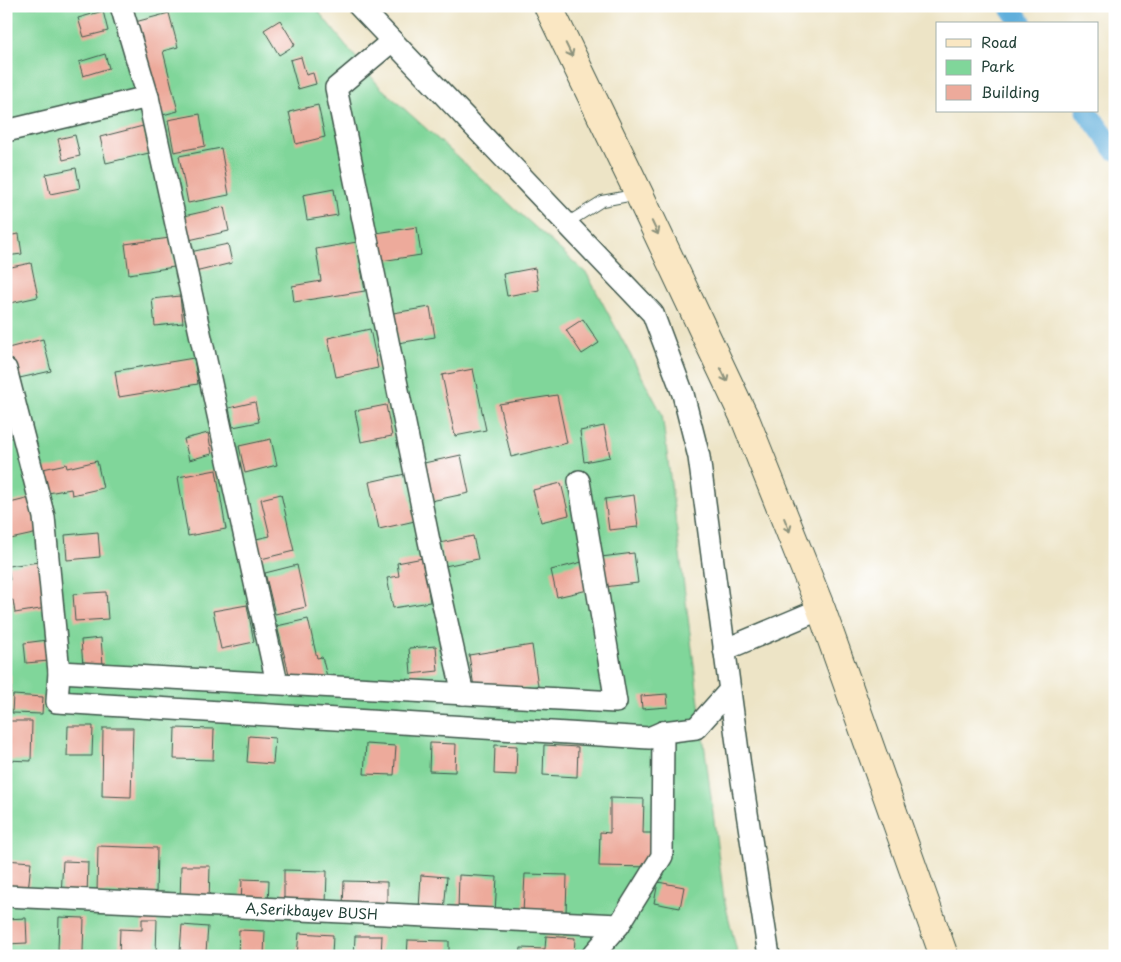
<svg xmlns="http://www.w3.org/2000/svg" width="1121" height="962" viewBox="0 0 1121 962" font-family="'Playpen Sans',sans-serif">
  <rect width="100%" height="100%" fill="#fff"/>
  <filter id="ink" filterUnits="userSpaceOnUse"><feTurbulence type="fractalNoise" baseFrequency=".02" numOctaves="2"/><feDisplacementMap in="SourceGraphic" scale="10" xChannelSelector="R" yChannelSelector="G"/><feConvolveMatrix kernelMatrix="1 2 1 2 8 2 1 2 1" color-interpolation-filters="sRGB"/></filter>
  <filter id="wash" filterUnits="userSpaceOnUse"><feTurbulence type="fractalNoise" baseFrequency=".0096" numOctaves="4" result="noise"/><feDisplacementMap in="SourceGraphic" scale="20" xChannelSelector="R" yChannelSelector="G"/><feGaussianBlur stdDeviation="1.12" result="paint"/><feColorMatrix in="noise" values="0 0 0 0 0 0 0 0 0 0 0 0 0 0 0 0 0 1.4 0 .05"/><feComposite in="paint" operator="in"/></filter>
  <g filter="url(#wash)">
    <rect width="100%" height="100%" fill="#ede4c6"/>
    <!-- green -->
    <polygon fill="#80d69a" stroke="#508a67" points="6,6 314,6 379,86 587,274 662,414 724,899 738,956 6,956"/>
    <g fill="none" stroke-linecap="round" stroke-linejoin="round">
      <!-- canal -->
      <g stroke="#61afdb" stroke-width="21">
        <polyline points="1009,6 1022,24"/>
        <polyline points="1086,111 1115,150"/>
      </g>
    </g>
    <g id="blocks">
      <!-- building -->
      <g fill="#edaa9b">
        <polygon points="103,11 108,31 84,37 78,18"/>
        <polygon points="169,13 178,47 163,51 178,111 159,116 135,22"/>
        <polygon points="280,20 295,45 279,55 264,30"/>
        <polygon points="105,54 109,68 83,76 79,62"/>
        <polygon points="301,57 306,75 313,73 316,84 298,89 290,60"/>
        <polygon points="318,105 325,137 296,144 289,112"/>
        <polygon points="200,114 205,146 174,152 168,120"/>
        <polygon points="143,126 149,153 106,163 100,137"/>
        <polygon points="75,135 80,156 63,160 58,139"/>
        <polygon points="221,148 229,195 188,203 179,156"/>
        <polygon points="76,168 80,188 50,194 46,174"/>
        <polygon points="334,189 338,215 307,220 303,195"/>
        <polygon points="224,207 229,231 189,240 184,216"/>
        <polygon points="417,227 421,255 381,261 376,233"/>
        <polygon points="19,234 22,254 6,256 6,236"/>
        <polygon points="170,238 174,267 129,274 125,244"/>
        <polygon points="357,242 365,291 294,302 292,286 321,281 316,249"/>
        <polygon points="228,244 232,263 195,272 190,252"/>
        <polygon points="31,263 38,297 6,304 6,268"/>
        <polygon points="535,268 539,290 507,296 503,274"/>
        <polygon points="180,296 183,323 155,326 152,299"/>
        <polygon points="430,307 435,337 398,343 393,313"/>
        <polygon points="583,319 599,343 582,354 566,330"/>
        <polygon points="370,329 378,368 336,377 328,338"/>
        <polygon points="43,339 51,371 15,379 8,348"/>
        <polygon points="194,358 198,384 119,397 115,371"/>
        <polygon points="473,369 486,430 455,436 442,375"/>
        <polygon points="557,395 567,443 511,457 499,404"/>
        <polygon points="255,402 259,422 233,427 229,408"/>
        <polygon points="386,405 392,436 361,442 355,411"/>
        <polygon points="604,426 610,457 584,462 580,431"/>
        <polygon points="208,433 212,454 189,460 184,439"/>
        <polygon points="271,439 277,465 245,473 239,446"/>
        <polygon points="461,455 469,493 431,501 424,463"/>
        <polygon points="97,461 103,488 72,495 71,489 48,493 43,469 66,464 67,468"/>
        <polygon points="216,470 226,529 188,536 178,477"/>
        <polygon points="405,474 415,521 379,529 369,482"/>
        <polygon points="561,483 569,515 541,522 533,490"/>
        <polygon points="281,494 294,551 261,559 256,539 270,536 261,499"/>
        <polygon points="634,495 638,527 609,530 605,499"/>
        <polygon points="30,498 38,533 6,540 6,504"/>
        <polygon points="98,532 100,557 67,560 65,535"/>
        <polygon points="473,536 478,559 445,566 440,543"/>
        <polygon points="634,553 638,583 604,587 601,557"/>
        <polygon points="423,558 430,602 393,608 387,578 399,576 397,563"/>
        <polygon points="39,562 46,608 15,613 13,600 6,601 6,581 10,580 8,566"/>
        <polygon points="582,562 588,590 557,597 551,570"/>
        <polygon points="297,565 306,607 275,614 265,573"/>
        <polygon points="106,592 108,619 75,621 73,594"/>
        <polygon points="247,605 254,642 221,649 213,611"/>
        <polygon points="308,619 317,658 322,657 329,684 291,682 277,626"/>
        <polygon points="101,638 103,665 83,666 81,640"/>
        <polygon points="47,640 49,661 26,663 24,643"/>
        <polygon points="532,645 538,686 484,694 474,687 469,655"/>
        <polygon points="436,646 438,671 411,674 409,648"/>
        <polygon points="6,675 11,675 11,694 6,693"/>
        <polygon points="667,694 668,707 642,709 641,696"/>
        <polygon points="13,695 43,697 42,714 12,713"/>
        <polygon points="7,721 32,721 31,761 6,760"/>
        <polygon points="68,726 93,726 92,756 67,756"/>
        <polygon points="103,728 133,728 131,797 102,796"/>
        <polygon points="175,728 214,729 213,760 174,759"/>
        <polygon points="249,736 275,738 273,764 247,762"/>
        <polygon points="430,743 456,744 455,772 429,771"/>
        <polygon points="366,744 396,746 394,775 364,774"/>
        <polygon points="495,745 517,746 516,775 494,774"/>
        <polygon points="544,745 578,747 577,777 543,775"/>
        <polygon points="610,798 644,799 643,833 654,833 653,867 599,866 600,832 610,833"/>
        <polygon points="98,846 157,848 156,894 97,893"/>
        <polygon points="6,860 31,862 28,892 6,890"/>
        <polygon points="63,861 88,862 87,897 61,895"/>
        <polygon points="181,866 210,866 209,903 180,902"/>
        <polygon points="284,870 327,871 326,906 284,905"/>
        <polygon points="525,874 567,875 566,915 523,913"/>
        <polygon points="421,875 447,877 444,911 419,909"/>
        <polygon points="459,875 497,877 495,913 458,911"/>
        <polygon points="242,879 269,880 268,905 241,905"/>
        <polygon points="344,881 387,882 387,907 343,907"/>
        <polygon points="658,882 684,887 680,908 654,903"/>
        <polygon points="59,917 84,918 83,952 58,951"/>
        <polygon points="26,918 27,943 6,944 6,919"/>
        <polygon points="142,919 157,919 156,956 119,956 120,929 142,930"/>
        <polygon points="182,925 208,927 206,952 180,951"/>
        <polygon points="239,930 265,931 264,956 238,956"/>
        <polygon points="299,933 333,935 332,956 297,956"/>
        <polygon points="355,936 382,936 381,956 354,956"/>
        <polygon points="546,936 575,938 574,956 520,956 521,948 545,949"/>
        <polygon points="408,940 449,941 449,956 407,956"/>
      </g>
    </g>
  </g>
  <g filter="url(#ink)">
    <use href="#blocks" fill-opacity="0" stroke="#3e564a" stroke-width="1"/>
    <g fill="none" stroke-linecap="round" stroke-linejoin="round">
      <defs>
        <polyline id="lane" points="567,223 602,201 639,194"/>
        <g id="street">
          <polyline points="121,6 148,97 277,683"/>
          <polyline points="359,6 653,314 683,394 699,457 741,774 769,956"/>
          <polyline points="392,41 336,88 429,541 463,694"/>
          <polyline points="6,131 148,97"/>
          <polyline points="6,369 44,517 59,672 57,702 649,738 663,732"/>
          <polyline points="724,650 821,609"/>
          <polyline points="59,672 616,702 579,481"/>
          <path id="s1" d="M 6,896 L 619,925"/>
          <polyline points="592,956 619,925 662,856 663,732 696,728 730,690"/>
        </g>
        <polyline id="secondary" points="548,6 639,194 746,421 821,609 944,956"/>
      </defs>
      <!-- lane casing -->
      <use href="#lane" stroke="#3e564a" stroke-width="12"/>
      <!-- street casing -->
      <use href="#street" stroke="#3e564a" stroke-width="24"/>
      <!-- secondary casing -->
      <use href="#secondary" stroke="#3e564a" stroke-width="30"/>
      <!-- lane -->
      <use href="#lane" stroke="#fff" stroke-width="10"/>
      <!-- street -->
      <use href="#street" stroke="#fff" stroke-width="21"/>
      <!-- secondary -->
      <use href="#secondary" stroke="#fae7c3" stroke-width="28"/>
    </g>
    <!-- one-way arrows -->
    <defs><path id="oneway-shaft" d="M-6 0H5M1.5-3L5.5 0L1.5 3" fill="none" stroke-width="1.6" stroke-linecap="round" stroke-linejoin="round" transform="scale(1.25)"/></defs>
    <g stroke="#8c927c">
      <use href="#oneway-shaft" transform="translate(569 50) rotate(64)"/>
      <use href="#oneway-shaft" transform="translate(655 228) rotate(65)"/>
      <use href="#oneway-shaft" transform="translate(724 375) rotate(65)"/>
      <use href="#oneway-shaft" transform="translate(787 525) rotate(68)"/>
    </g>
  </g>
  <g text-anchor="middle" dominant-baseline="central" stroke-width="4" stroke-linejoin="round" paint-order="stroke">
    <!-- street labels -->
    <g font-size="14" fill="#1f3d34" stroke="#fff">
      <text stroke="none"><textPath href="#s1" startOffset="306">A,Serikbayev BUSH</textPath></text>
    </g>
  </g>
  <!-- margin -->
  <rect width="1121" height="962" fill="none" stroke="#fff" stroke-width="25"/>
  <!-- legend -->
  <rect x="936" y="22" width="162" height="90" fill="#ffffff" stroke="#a5b1ae"/>
  <rect x="946" y="39" width="25" height="8" fill="#fae7c3" stroke="#a5b1ae"/>
  <text x="981" y="48" font-size="15" fill="#1f3d34">Road</text>
  <rect x="946" y="60" width="25" height="15" fill="#80d69a" stroke="#a5b1ae"/>
  <text x="981" y="72" font-size="15" fill="#1f3d34">Park</text>
  <rect x="946" y="85" width="25" height="15" fill="#edaa9b" stroke="#a5b1ae"/>
  <text x="981" y="98" font-size="15" fill="#1f3d34">Building</text>
</svg>
